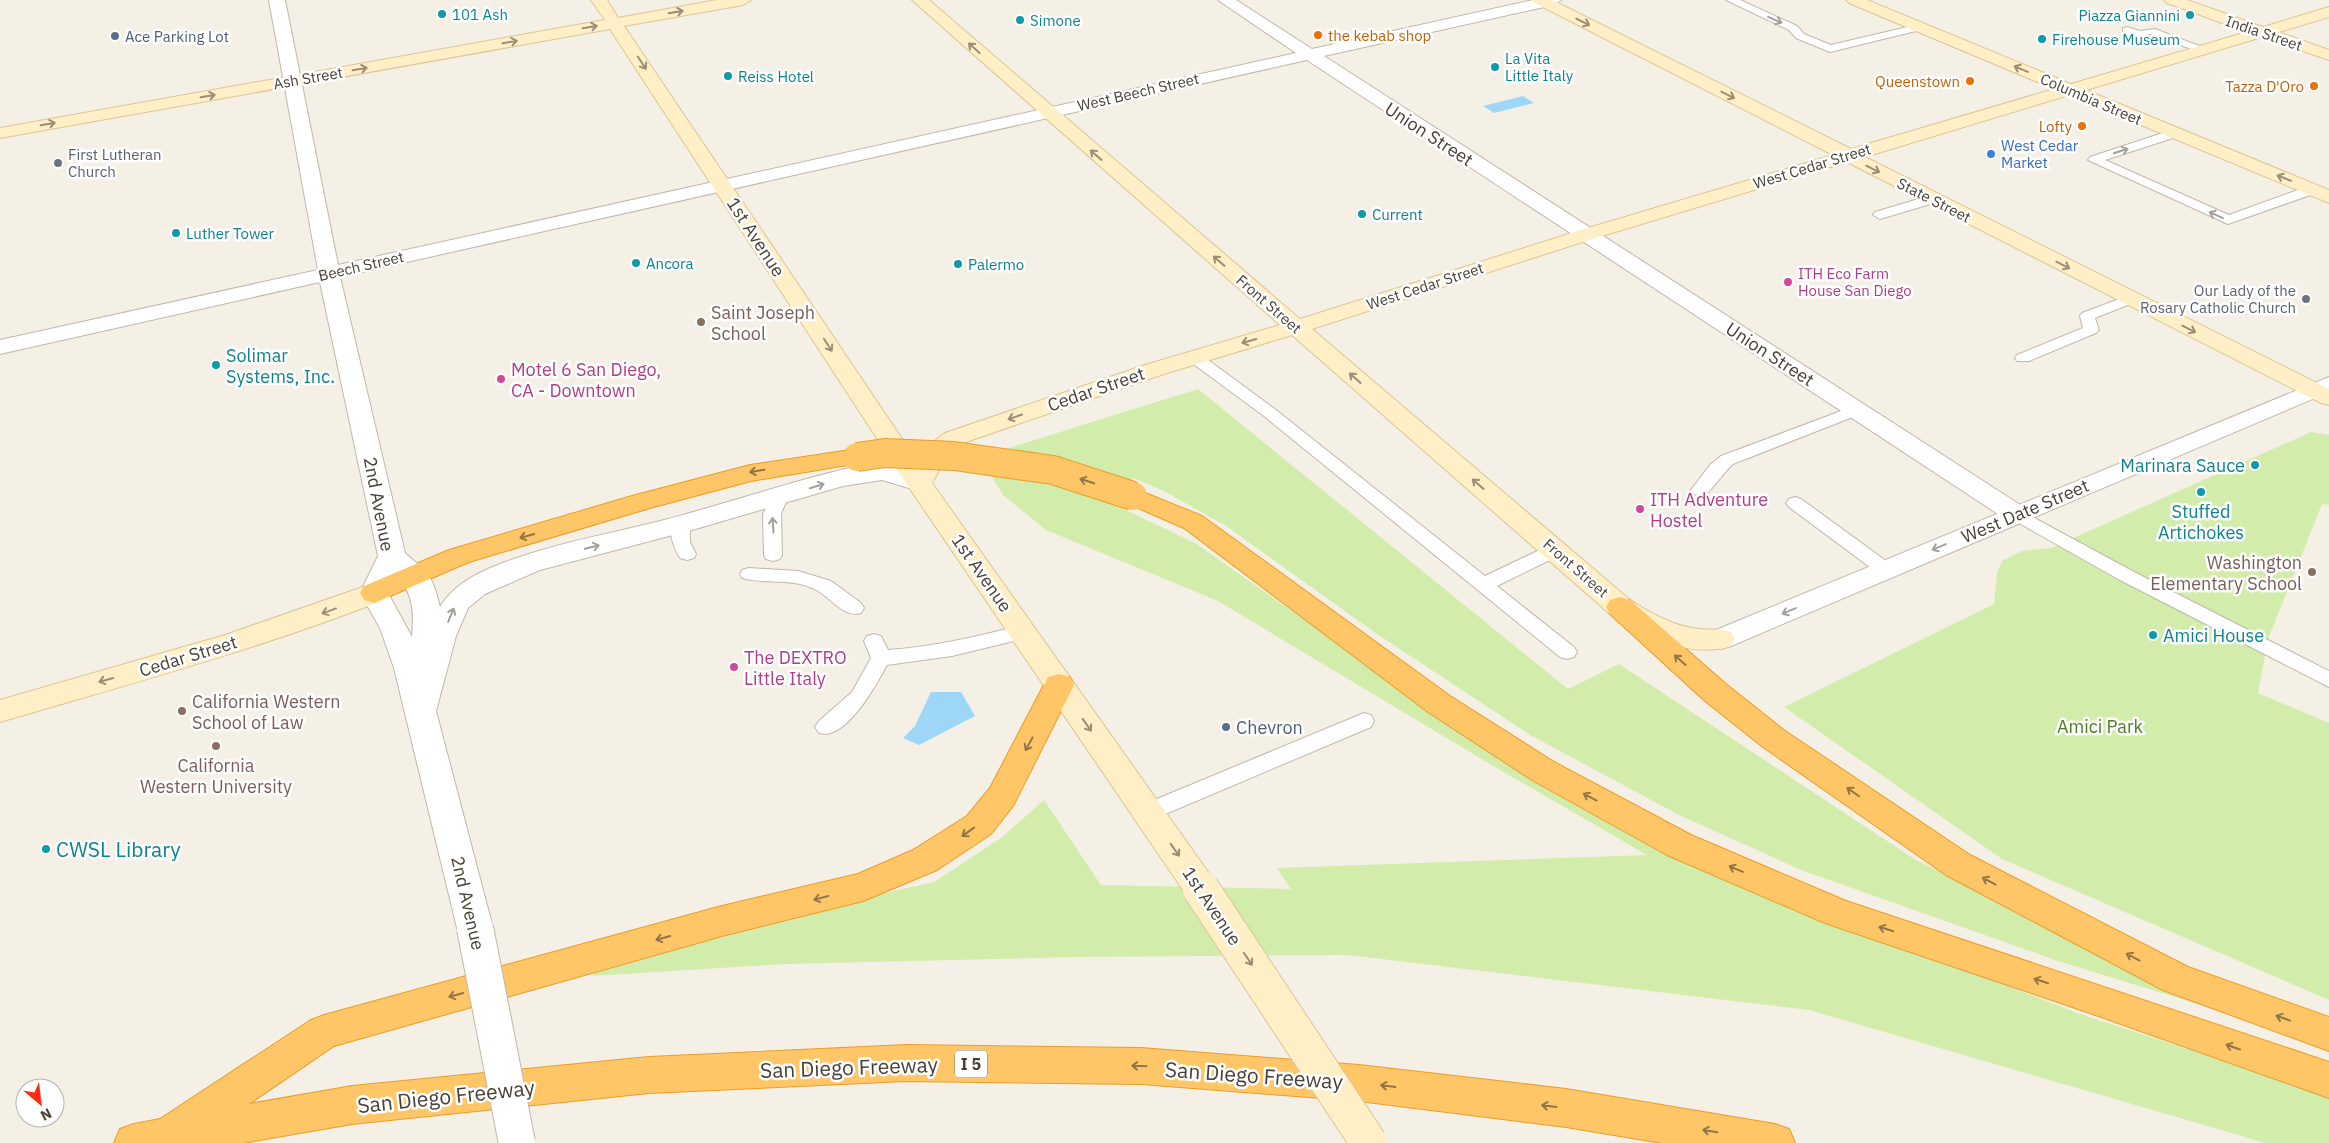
<svg xmlns="http://www.w3.org/2000/svg" width="2329" height="1143" viewBox="0 0 2329 1143" font-family="'IBM Plex Sans',sans-serif">
  <rect width="100%" height="100%" fill="#f5f0e6"/>
  <!-- green -->
  <g fill="#d2edab">
    <polygon points="1198,389 1568,689 1619,664 1916,860 2262,1024 2058,961 1801,870 1679,815 1530,735 1374,632 1226,526 1162,490 1133,478 1111,503 1195,543 1506,761 1661,850 2077,1013 2329,1095 2329,1143 2266,1143 1809,1010 1348,955 1077,957 785,964 593,976 591,960 934,882 1001,838 1044,800 1101,885 1291,889 1277,868 1647,855 1495,767 1218,601 1046,530 1003,495 980,457"/>
    <polygon points="2311,432 2329,435 2329,505 2322,504 2268,639 2258,693 2329,723 2329,1000 2002,859 1784,707 1994,604 1997,573 2002,561 2022,551 2051,548"/>
  </g>
  <!-- water -->
  <g fill="#9dd6f7">
    <polygon points="1523,96 1534,103 1494,113 1483,106"/>
    <polygon points="931,692 961,692 975,716 919,745 903,738 915,726"/>
  </g>
  <g fill="none" stroke-linecap="round" stroke-linejoin="round">
    <defs>
      <g id="service">
        <polygon points="1726,0 1740,0 1797,26 1804,34 1831,45 1920,24 1925,27 1924,29 1830,52 1796,38 1789,30"/>
        <polygon points="2127,27 2140,31 2155,29 2207,49 2205,51 2197,51 2150,34 2140,37 2123,32 2123,28"/>
        <polygon points="2175,129 2181,133 2179,136 2105,160 2229,215 2306,187 2311,186 2318,190 2316,193 2228,224 2088,160 2090,157"/>
        <polygon points="1932,195 1937,196 1939,199 1937,202 1880,219 1873,215 1875,212"/>
        <polygon points="2130,295 2137,299 2135,302 2095,318 2099,330 2096,333 2029,361 2017,361 2015,358 2017,355 2083,328 2080,316 2082,313"/>
        <polygon points="1194,352 1200,354 1276,410 1485,576 1548,546 1555,544 1562,546 1564,550 1562,554 1497,586 1574,647 1577,652 1574,657 1567,659 1560,657 1264,416 1188,360 1186,357"/>
        <path d="M 1857,405 L 1865,410 L 1863,413 L 1733,464 C 1725,471 1711,491 1706,494 C 1702,496 1698,495 1694,494 L 1691,490 L 1710,465 L 1721,456 Z"/>
        <polygon points="779,491 785,493 788,497 781,514 782,555 780,559 773,561 766,559 764,555 763,514 773,493"/>
        <polygon points="1795,497 1801,499 1893,566 1895,570 1893,574 1886,576 1879,574 1789,507 1786,503 1789,499"/>
        <polygon points="2016,508 2134,572 2329,671 2329,687 2120,580 2010,518 2007,514 2010,510"/>
        <path d="M 681,519 L 687,521 L 690,525 L 690,542 L 696,554 L 694,558 L 687,560 L 680,558 C 674,548 667,533 675,521 Z"/>
        <path d="M 749,568 L 798,571 L 831,581 L 861,603 L 864,608 L 861,613 C 844,618 832,599 818,591 C 794,577 768,585 742,578 L 740,574 L 742,570 Z"/>
        <path d="M 1023,625 L 1030,627 L 1033,632 L 1030,637 L 952,656 L 887,665 C 876,685 846,741 819,733 L 815,727 L 819,721 L 852,692 L 871,658 L 864,641 L 867,636 L 874,634 L 881,636 L 888,650 C 934,647 978,636 1023,625 Z"/>
        <polygon points="1364,713 1371,715 1374,721 1371,727 1156,818 1148,821 1140,818 1137,812 1140,806"/>
      </g>
      <polygon id="minor" points="2329,377 2329,392 1731,646 1721,649 1711,646 1707,639 1711,632"/>
      <path id="tertiary" d="M 269,0 L 285,0 L 338,265 L 1296,53 L 1218,0 L 1236,0 L 1312,49 L 1533,0 L 1561,0 L 1553,5 L 1324,56 L 2025,508 L 2029,514 L 2025,520 L 2016,522 L 2007,520 L 1307,60 L 340,277 L 405,553 C 429,574 432,574 440,607 C 451,588 470,577 490,568 C 552,542 619,533 683,515 C 725,503 767,490 810,478 C 830,473 851,466 873,465 C 890,463 922,468 932,483 L 928,489 L 919,491 L 882,480 L 843,486 L 692,530 L 540,570 L 485,594 L 468,608 L 456,636 L 436,711 L 493,928 L 487,939 L 475,943 L 463,939 L 457,928 L 394,668 L 380,628 L 360,593 L 378,556 L 320,282 L 0,354 L 0,340 L 318,270 ZM 396,576 C 414,592 414,614 412,637 L 388,593 Z"/>
      <g id="secondary">
        <path d="M 591,0 L 607,0 L 618,18 L 717,0 L 751,0 L 743,5 L 624,26 L 917,461 L 928,446 L 945,433 L 1145,365 L 1280,325 L 912,0 L 929,0 L 1300,319 L 1578,231 L 1833,155 L 1535,3 L 1532,0 L 1552,0 L 1851,149 L 2054,89 L 1849,3 L 1846,0 L 1867,0 L 2071,84 L 2247,32 L 2167,3 L 2164,0 L 2187,0 L 2263,27 L 2329,7 L 2329,17 L 2279,32 L 2329,50 L 2329,60 L 2262,37 L 2086,90 L 2329,190 L 2329,203 L 2069,95 L 1865,157 L 2329,389 L 2329,405 L 2321,403 L 1847,162 L 1592,239 L 1312,329 L 1630,600 C 1649,612 1669,624 1692,628 C 1705,631 1718,628 1731,632 L 1735,639 L 1731,646 C 1688,659 1646,636 1610,614 L 1292,335 L 1161,375 L 963,443 L 946,457 L 932,483 L 1213,879 L 1218,889 L 1213,899 L 1201,903 L 1189,899 L 906,483 L 610,29 L 0,138 L 0,128 L 605,20 Z"/>
        <path d="M 374,583 L 384,586 L 388,593 L 384,600 C 259,649 129,684 0,722 L 0,700 L 225,635 Z"/>
      </g>
      <g id="motorway">
        <polygon points="857,449 866,452 870,457 866,462 751,481 650,508 469,562 374,603 364,600 360,593 364,586 449,550 632,496 750,465"/>
        <polygon points="1133,488 1202,516 1450,696 1554,762 1691,835 1846,901 2329,1062 2329,1098 2087,1012 1825,923 1667,855 1532,780 1428,712 1184,528 1124,502 1120,496 1124,490"/>
        <polygon points="1620,597 1630,600 1727,685 1785,731 1970,855 2188,967 2329,1017 2329,1051 2163,990 1946,875 1763,747 1705,701 1610,614 1606,607 1610,600"/>
        <polygon points="1059,674 1070,677 1074,685 1013,806 991,834 937,870 863,901 722,936 334,1046 249,1104 352,1086 649,1057 906,1045 1141,1048 1359,1065 1566,1089 1775,1124 1789,1129 1795,1143 1662,1143 1566,1127 1359,1101 1141,1084 906,1081 649,1093 352,1124 243,1143 114,1143 120,1129 134,1124 160,1119 311,1020 324,1015 722,906 858,874 913,850 967,816 990,788 1048,677"/>
      </g>
    </defs>
    <!-- service casing -->
    <use href="#service" stroke="#c1b7a8" stroke-width="2"/>
    <!-- minor casing -->
    <use href="#minor" stroke="#c1b7a8" stroke-width="2"/>
    <!-- tertiary casing -->
    <use href="#tertiary" stroke="#c1b7a8" stroke-width="2"/>
    <!-- secondary casing -->
    <use href="#secondary" stroke="#dcc594" stroke-width="2"/>
    <!-- motorway casing -->
    <use href="#motorway" stroke="#ec9c29" stroke-width="2"/>
    <!-- service -->
    <use href="#service" fill="#fff" fill-rule="evenodd"/>
    <!-- minor -->
    <use href="#minor" fill="#fff" fill-rule="evenodd"/>
    <!-- tertiary -->
    <use href="#tertiary" fill="#fff" fill-rule="evenodd"/>
    <!-- secondary -->
    <use href="#secondary" fill="#ffefc6" fill-rule="evenodd"/>
    <!-- motorway -->
    <use href="#motorway" fill="#ffc667" fill-rule="evenodd"/>
    <defs>
      <polyline id="tertiary-bridge" points="475,928 517,1143"/>
      <polyline id="secondary-bridge" points="1201,889 1369,1143"/>
      <polyline id="motorway-bridge" points="857,457 885,453 954,456 1053,470 1133,496"/>
    </defs>
    <!-- tertiary-bridge casing -->
    <use href="#tertiary-bridge" stroke="#c1b7a8" stroke-width="38" stroke-linecap="butt"/>
    <!-- secondary-bridge casing -->
    <use href="#secondary-bridge" stroke="#dcc594" stroke-width="38" stroke-linecap="butt"/>
    <!-- motorway-bridge casing -->
    <use href="#motorway-bridge" stroke="#ec9c29" stroke-width="30" stroke-linecap="butt"/>
    <!-- tertiary-bridge -->
    <use href="#tertiary-bridge" stroke="#fff" stroke-width="36"/>
    <!-- secondary-bridge -->
    <use href="#secondary-bridge" stroke="#ffefc6" stroke-width="36"/>
    <!-- motorway-bridge -->
    <use href="#motorway-bridge" stroke="#ffc667" stroke-width="28"/>
  </g>
  <!-- one-way arrows -->
  <defs><path id="oneway-shaft" d="M-6 0H5M1.5-3L5.5 0L1.5 3" fill="none" stroke-width="1.6" stroke-linecap="round" stroke-linejoin="round" transform="scale(1.25)"/></defs>
  <g stroke="#9a8f76">
    <use href="#oneway-shaft" transform="translate(676 12) rotate(-10)"/>
    <use href="#oneway-shaft" transform="translate(1583 22) rotate(27)"/>
    <use href="#oneway-shaft" transform="translate(590 27) rotate(-10)"/>
    <use href="#oneway-shaft" transform="translate(510 42) rotate(-10)"/>
    <use href="#oneway-shaft" transform="translate(974 48) rotate(-138)"/>
    <use href="#oneway-shaft" transform="translate(642 63) rotate(57)"/>
    <use href="#oneway-shaft" transform="translate(360 69) rotate(-10)"/>
    <use href="#oneway-shaft" transform="translate(2021 69) rotate(-157)"/>
    <use href="#oneway-shaft" transform="translate(1728 95) rotate(27)"/>
    <use href="#oneway-shaft" transform="translate(208 96) rotate(-10)"/>
    <use href="#oneway-shaft" transform="translate(48 124) rotate(-10)"/>
    <use href="#oneway-shaft" transform="translate(1096 155) rotate(-139)"/>
    <use href="#oneway-shaft" transform="translate(1873 169) rotate(27)"/>
    <use href="#oneway-shaft" transform="translate(2284 178) rotate(-158)"/>
    <use href="#oneway-shaft" transform="translate(1219 261) rotate(-139)"/>
    <use href="#oneway-shaft" transform="translate(2063 265) rotate(27)"/>
    <use href="#oneway-shaft" transform="translate(2189 329) rotate(27)"/>
    <use href="#oneway-shaft" transform="translate(1249 341) rotate(164)"/>
    <use href="#oneway-shaft" transform="translate(828 345) rotate(57)"/>
    <use href="#oneway-shaft" transform="translate(1355 378) rotate(-139)"/>
    <use href="#oneway-shaft" transform="translate(1015 417) rotate(161)"/>
    <use href="#oneway-shaft" transform="translate(1478 484) rotate(-139)"/>
    <use href="#oneway-shaft" transform="translate(329 611) rotate(160)"/>
    <use href="#oneway-shaft" transform="translate(106 680) rotate(164)"/>
    <use href="#oneway-shaft" transform="translate(1087 725) rotate(55)"/>
    <use href="#oneway-shaft" transform="translate(1175 850) rotate(55)"/>
    <use href="#oneway-shaft" transform="translate(1248 959) rotate(56)"/>
  </g>
  <g stroke="#a4a09a">
    <use href="#oneway-shaft" transform="translate(1775 20) rotate(24)"/>
    <use href="#oneway-shaft" transform="translate(2121 151) rotate(-18)"/>
    <use href="#oneway-shaft" transform="translate(2216 215) rotate(-156)"/>
    <use href="#oneway-shaft" transform="translate(817 486) rotate(-17)"/>
    <use href="#oneway-shaft" transform="translate(773 525) rotate(-94)"/>
    <use href="#oneway-shaft" transform="translate(592 547) rotate(-14)"/>
    <use href="#oneway-shaft" transform="translate(1939 547) rotate(157)"/>
    <use href="#oneway-shaft" transform="translate(1789 611) rotate(157)"/>
    <use href="#oneway-shaft" transform="translate(451 615) rotate(-68)"/>
  </g>
  <g stroke="#917649">
    <use href="#oneway-shaft" transform="translate(757 471) rotate(170)"/>
    <use href="#oneway-shaft" transform="translate(1087 481) rotate(-162)"/>
    <use href="#oneway-shaft" transform="translate(527 536) rotate(164)"/>
    <use href="#oneway-shaft" transform="translate(1680 660) rotate(-138)"/>
    <use href="#oneway-shaft" transform="translate(1029 744) rotate(119)"/>
    <use href="#oneway-shaft" transform="translate(1853 792) rotate(-145)"/>
    <use href="#oneway-shaft" transform="translate(1590 797) rotate(-152)"/>
    <use href="#oneway-shaft" transform="translate(968 832) rotate(144)"/>
    <use href="#oneway-shaft" transform="translate(1736 869) rotate(-157)"/>
    <use href="#oneway-shaft" transform="translate(1989 881) rotate(-152)"/>
    <use href="#oneway-shaft" transform="translate(821 898) rotate(165)"/>
    <use href="#oneway-shaft" transform="translate(1886 929) rotate(-162)"/>
    <use href="#oneway-shaft" transform="translate(663 938) rotate(164)"/>
    <use href="#oneway-shaft" transform="translate(2133 957) rotate(-152)"/>
    <use href="#oneway-shaft" transform="translate(2041 981) rotate(-162)"/>
    <use href="#oneway-shaft" transform="translate(456 995) rotate(164)"/>
    <use href="#oneway-shaft" transform="translate(2283 1018) rotate(-160)"/>
    <use href="#oneway-shaft" transform="translate(2233 1047) rotate(-161)"/>
    <use href="#oneway-shaft" transform="translate(1139 1066) rotate(-178)"/>
    <use href="#oneway-shaft" transform="translate(1388 1086) rotate(-173)"/>
    <use href="#oneway-shaft" transform="translate(1549 1106) rotate(-173)"/>
    <use href="#oneway-shaft" transform="translate(1710 1131) rotate(-170)"/>
  </g>
  <!-- markers -->
  <g fill="#0f9aa8" stroke="#fff" stroke-width="2">
    <circle cx="442" cy="14" r="5"/>
    <circle cx="2190" cy="15" r="5"/>
    <circle cx="1020" cy="20" r="5"/>
    <circle cx="2042" cy="39" r="5"/>
    <circle cx="1495" cy="67" r="5"/>
    <circle cx="728" cy="76" r="5"/>
    <circle cx="1362" cy="214" r="5"/>
    <circle cx="176" cy="233" r="5"/>
    <circle cx="636" cy="263" r="5"/>
    <circle cx="958" cy="264" r="5"/>
    <circle cx="216" cy="365" r="5"/>
    <circle cx="2255" cy="465" r="5"/>
    <circle cx="2201" cy="492" r="5"/>
    <circle cx="2153" cy="635" r="5"/>
    <circle cx="46" cy="849" r="5"/>
  </g>
  <g fill="#e8710a" stroke="#fff" stroke-width="2">
    <circle cx="1318" cy="35" r="5"/>
    <circle cx="1970" cy="81" r="5"/>
    <circle cx="2314" cy="86" r="5"/>
    <circle cx="2082" cy="126" r="5"/>
  </g>
  <g fill="#5c6f8a" stroke="#fff" stroke-width="2">
    <circle cx="115" cy="36" r="5"/>
    <circle cx="1226" cy="727" r="5"/>
  </g>
  <circle fill="#3f7fe0" stroke="#fff" stroke-width="2" cx="1991" cy="154" r="5"/>
  <g fill="#6b7280" stroke="#fff" stroke-width="2">
    <circle cx="58" cy="163" r="5"/>
    <circle cx="2306" cy="299" r="5"/>
  </g>
  <g fill="#d1479c" stroke="#fff" stroke-width="2">
    <circle cx="1788" cy="282" r="5"/>
    <circle cx="501" cy="379" r="5"/>
    <circle cx="1640" cy="509" r="5"/>
    <circle cx="734" cy="667" r="5"/>
  </g>
  <g fill="#8d6e63" stroke="#fff" stroke-width="2">
    <circle cx="701" cy="322" r="5"/>
    <circle cx="2312" cy="572" r="5"/>
    <circle cx="182" cy="711" r="5"/>
    <circle cx="216" cy="746" r="5"/>
  </g>
  <g text-anchor="middle" dominant-baseline="central" stroke-width="5" stroke-linejoin="round" paint-order="stroke">
    <!-- far-culture labels -->
    <g font-size="15" fill="#0d838f" stroke="#fff" text-anchor="start">
      <text x="452" y="14">101 Ash</text>
      <text x="2180" y="15" text-anchor="end">Piazza Giannini</text>
      <text x="1030" y="20">Simone</text>
      <text x="2052" y="39">Firehouse Museum</text>
      <text x="1505" y="58">La Vita<tspan x="1505" dy="17">Little Italy</tspan></text>
      <text x="738" y="76">Reiss Hotel</text>
      <text x="1372" y="214">Current</text>
      <text x="186" y="233">Luther Tower</text>
      <text x="646" y="263">Ancora</text>
      <text x="968" y="264">Palermo</text>
    </g>
    <!-- far-street labels -->
    <g font-size="15" fill="#484035" stroke="#fff">
      <text transform="translate(2264 33) rotate(19)">India Street</text>
      <text transform="translate(308 78) rotate(-10)">Ash Street</text>
      <text transform="translate(1138 92) rotate(-13)">West Beech Street</text>
      <text transform="translate(2091 99) rotate(23)">Columbia Street</text>
      <text transform="translate(1812 166) rotate(-17)">West Cedar Street</text>
      <text transform="translate(1934 200) rotate(27)">State Street</text>
      <text transform="translate(361 266) rotate(-13)">Beech Street</text>
      <text transform="translate(1425 286) rotate(-18)">West Cedar Street</text>
      <text transform="translate(1269 304) rotate(41)">Front Street</text>
      <text transform="translate(1576 568) rotate(41)">Front Street</text>
    </g>
    <!-- far-food labels -->
    <g font-size="15" fill="#c56008" stroke="#fff" text-anchor="end">
      <text x="1328" y="35" text-anchor="start">the kebab shop</text>
      <text x="1960" y="81">Queenstown</text>
      <text x="2304" y="86">Tazza D'Oro</text>
      <text x="2072" y="126">Lofty</text>
    </g>
    <!-- far-service labels -->
    <g font-size="15" fill="#4e5e75" stroke="#fff" text-anchor="start">
      <text x="125" y="36">Ace Parking Lot</text>
    </g>
    <!-- far-shop labels -->
    <g font-size="15" fill="#366cbe" stroke="#fff" text-anchor="start">
      <text x="2001" y="145">West Cedar<tspan x="2001" dy="17">Market</tspan></text>
    </g>
    <!-- far-worship labels -->
    <g font-size="15" fill="#5b616d" stroke="#fff" text-anchor="start">
      <text x="68" y="154">First Lutheran<tspan x="68" dy="17">Church</tspan></text>
      <text x="2296" y="290" text-anchor="end">Our Lady of the<tspan x="2296" dy="17">Rosary Catholic Church</tspan></text>
    </g>
    <!-- far-hotel labels -->
    <g font-size="15" fill="#b23c85" stroke="#fff" text-anchor="start">
      <text x="1798" y="273">ITH Eco Farm<tspan x="1798" dy="17">House San Diego</tspan></text>
    </g>
    <!-- shield labels -->
    <rect fill="#fff" stroke="#7f7972" stroke-width="1" x="955" y="1050.5" width="32" height="27" rx="4"/>
    <g font-size="16" font-weight="bold" fill="#484035">
      <text x="971" y="1064">I 5</text>
    </g>
    <!-- street labels -->
    <g font-size="18" fill="#484035" stroke="#fff">
      <text transform="translate(1429 134) rotate(33)">Union Street</text>
      <text transform="translate(756 237) rotate(57)">1st Avenue</text>
      <text transform="translate(1770 354) rotate(33)">Union Street</text>
      <text transform="translate(1096 389) rotate(-19)">Cedar Street</text>
      <text transform="translate(379 504) rotate(79)">2nd Avenue</text>
      <text transform="translate(2025 511) rotate(-23)">West Date Street</text>
      <text transform="translate(982 573) rotate(55)">1st Avenue</text>
      <text transform="translate(188 656) rotate(-17)">Cedar Street</text>
      <text transform="translate(468 903) rotate(77)">2nd Avenue</text>
      <text transform="translate(1212 906) rotate(56)">1st Avenue</text>
    </g>
    <!-- education labels -->
    <g font-size="18" fill="#785e54" stroke="#fff" text-anchor="start">
      <text x="711" y="312">Saint Joseph<tspan x="711" dy="21">School</tspan></text>
      <text x="2302" y="562" text-anchor="end">Washington<tspan x="2302" dy="21">Elementary School</tspan></text>
      <text x="192" y="701">California Western<tspan x="192" dy="21">School of Law</tspan></text>
      <text x="216" y="765" text-anchor="middle">California<tspan x="216" dy="21">Western University</tspan></text>
    </g>
    <!-- culture labels -->
    <g font-size="18" fill="#0d838f" stroke="#fff" text-anchor="start">
      <text x="226" y="355">Solimar<tspan x="226" dy="21">Systems, Inc.</tspan></text>
      <text x="2245" y="465" text-anchor="end">Marinara Sauce</text>
      <text x="2201" y="511" text-anchor="middle">Stuffed<tspan x="2201" dy="21">Artichokes</tspan></text>
      <text x="2163" y="635">Amici House</text>
    </g>
    <!-- hotel labels -->
    <g font-size="18" fill="#b23c85" stroke="#fff" text-anchor="start">
      <text x="511" y="369">Motel 6 San Diego,<tspan x="511" dy="21">CA - Downtown</tspan></text>
      <text x="1650" y="499">ITH Adventure<tspan x="1650" dy="21">Hostel</tspan></text>
      <text x="744" y="657">The DEXTRO<tspan x="744" dy="21">Little Italy</tspan></text>
    </g>
    <!-- park labels -->
    <g font-size="18" fill="#498022" stroke="#fff">
      <text x="2100" y="726">Amici Park</text>
    </g>
    <!-- service labels -->
    <g font-size="18" fill="#4e5e75" stroke="#fff" text-anchor="start">
      <text x="1236" y="727">Chevron</text>
    </g>
    <!-- near-culture labels -->
    <g font-size="21" fill="#0d838f" stroke="#fff" text-anchor="start">
      <text x="56" y="849">CWSL Library</text>
    </g>
    <!-- near-street labels -->
    <g font-size="21" fill="#484035" stroke="#fff">
      <text transform="translate(849 1067) rotate(-2)">San Diego Freeway</text>
      <text transform="translate(1254 1075) rotate(4)">San Diego Freeway</text>
      <text transform="translate(446 1096) rotate(-6)">San Diego Freeway</text>
    </g>
  </g>
  <!-- north arrow -->
  <g transform="translate(40 1103) rotate(152)"><circle r="24" fill="#ffffff" stroke="#b6b3ae"/>
  <path d="M0-4L9 19L0 12L-9 19Z" fill="#ff2c13"/>
  <text y="-8" font-size="14" font-weight="bold" text-anchor="middle" fill="#484035">N</text>
  </g>
</svg>
